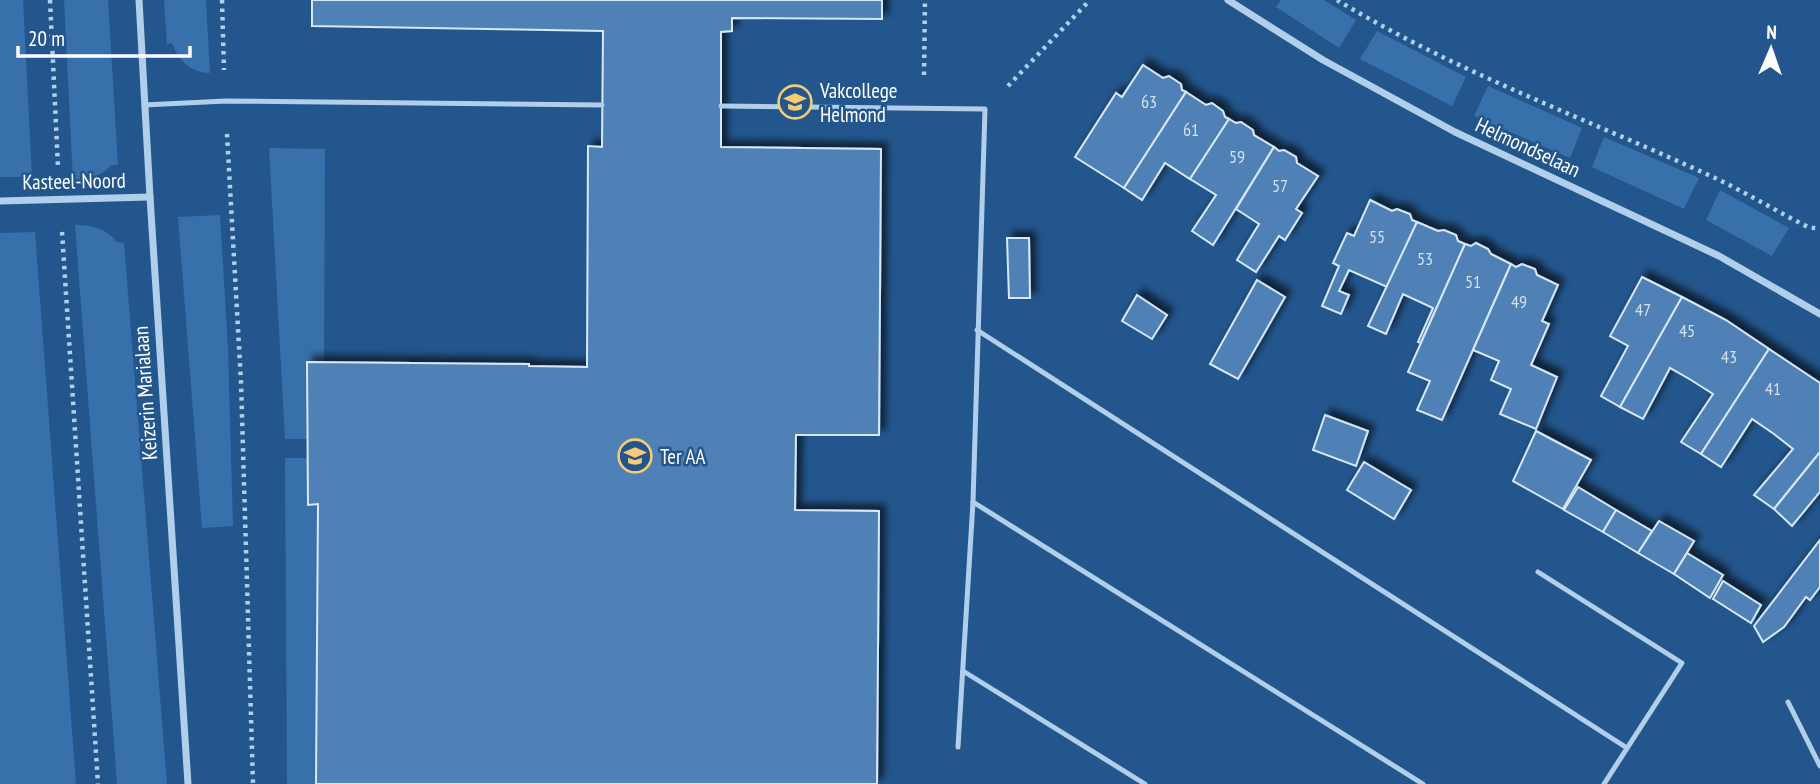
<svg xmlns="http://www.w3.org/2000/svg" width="1820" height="784" viewBox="0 0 1820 784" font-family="'PT Sans Narrow',sans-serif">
  <defs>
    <filter id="shadow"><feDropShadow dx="6" dy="-6" stdDeviation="3.5" flood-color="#0009"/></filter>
  </defs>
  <rect width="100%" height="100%" fill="#23568d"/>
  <!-- green -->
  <g fill="#3770aa">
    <polygon points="0,0 23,0 32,177 0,177"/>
    <path d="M 64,0 L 108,0 L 118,165 L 112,165 C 100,177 89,179 73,180 Z"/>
    <path d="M 164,0 L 206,0 L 210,73 C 191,73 179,61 172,43 L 167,44 Z"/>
    <polygon points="1281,0 1324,0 1356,20 1339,48 1276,7"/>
    <polygon points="1377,31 1466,77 1452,106 1360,59"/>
    <polygon points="1488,86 1582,128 1570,158 1474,116"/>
    <polygon points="1604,137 1699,178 1684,209 1592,167"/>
    <polygon points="269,148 325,149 324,362 307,362 306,430 309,430 308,439 285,439"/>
    <polygon points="1720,190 1789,228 1772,256 1706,220"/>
    <polygon points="220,215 228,348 233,526 202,528 178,217"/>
    <path d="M 75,225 C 93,225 105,228 117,242 L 124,243 L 167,784 L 117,784 Z"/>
    <polygon points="35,232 76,784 0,784 0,233"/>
    <polygon points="285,458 308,458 309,505 318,504 316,784 287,784"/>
  </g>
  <!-- building -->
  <g fill="#5081b6" stroke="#d6e7f8" stroke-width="2" filter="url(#shadow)">
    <polygon points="312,0 882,0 882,19 732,18 732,31 721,32 721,147 881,149 879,435 796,435 795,510 879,511 877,784 316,784 318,504 308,505 307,362 529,364 529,366 587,367 588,146 602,147 603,31 312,26"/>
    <polygon points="1143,65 1163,78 1169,76 1181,84 1182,90 1186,92 1124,188 1075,157 1116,93 1122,97"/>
    <polygon points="1186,92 1206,105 1212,103 1223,111 1225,117 1229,119 1190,179 1165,163 1142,200 1124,188"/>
    <polygon points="1229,119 1236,123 1241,122 1253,130 1254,135 1274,147 1213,245 1192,231 1216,195 1190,179"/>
    <polygon points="1274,147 1279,151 1284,150 1296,157 1297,163 1318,176 1296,209 1302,213 1285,240 1279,236 1256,272 1237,260 1259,224 1236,209"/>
    <polygon points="1370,200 1392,211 1397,209 1410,214 1412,220 1417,222 1387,287 1349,270 1339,291 1349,295 1341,314 1322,306 1339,266 1333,263 1347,233 1354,236"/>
    <polygon points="1417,222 1438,231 1444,230 1456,235 1458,241 1465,244 1421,343 1418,342 1433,308 1403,294 1386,334 1368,326"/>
    <polygon points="1007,238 1029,238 1030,298 1009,298"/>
    <polygon points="1476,243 1488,249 1491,254 1511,264 1442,420 1417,410 1430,381 1408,372 1465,244 1471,246"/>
    <polygon points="1511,264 1516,267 1522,264 1535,269 1537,275 1558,285 1542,321 1549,324 1531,365 1557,377 1536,429 1500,414 1511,389 1491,380 1499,361 1473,350"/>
    <polygon points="1642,277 1682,297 1620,407 1601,396 1628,346 1610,336"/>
    <polygon points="1257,280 1285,297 1238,379 1210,364"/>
    <polygon points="1137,295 1167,315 1152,339 1122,321"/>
    <polygon points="1682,297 1726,320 1769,349 1701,454 1681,442 1713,394 1691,380 1670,368 1643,419 1620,407"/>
    <polygon points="1769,349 1820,383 1820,452 1774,509 1754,495 1793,449 1774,434 1752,419 1721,467 1701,454"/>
    <polygon points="1325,415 1368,431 1356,466 1313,450"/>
    <polygon points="1536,431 1591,460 1563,509 1513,481"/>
    <polygon points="1820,452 1820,492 1792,526 1774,509"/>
    <polygon points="1364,462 1411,490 1394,519 1347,490"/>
    <polygon points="1578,487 1616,510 1603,532 1564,510"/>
    <polygon points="1616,510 1652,531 1638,553 1603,532"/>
    <polygon points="1659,521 1694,541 1674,574 1638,553"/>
    <polygon points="1820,540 1820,587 1810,600 1806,597 1784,627 1763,642 1754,626"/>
    <polygon points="1687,553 1723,575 1710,598 1674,574"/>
    <polygon points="1723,581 1761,605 1751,623 1713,599"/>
  </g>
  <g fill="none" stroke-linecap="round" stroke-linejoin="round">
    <!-- path -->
    <g stroke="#b1ceeb" stroke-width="4.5" stroke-dasharray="3.5 5" stroke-linecap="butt">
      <polyline points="50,0 58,167"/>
      <polyline points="222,0 224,70"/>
      <path d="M 1337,0 C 1456,72 1587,119 1713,177 C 1745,192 1776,211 1808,227 L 1820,229"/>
      <polyline points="924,75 925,0"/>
      <polyline points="1008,86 1090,0"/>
      <polyline points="227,134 241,382 253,784"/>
      <polyline points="62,232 98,784"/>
    </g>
    <!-- lane -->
    <g stroke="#b1ceeb" stroke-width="5">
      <polyline points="144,105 226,101 602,105"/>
      <polyline points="721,106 985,109 973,502 958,747"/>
      <polyline points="977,330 1627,748"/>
      <polyline points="973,502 1423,784"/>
      <polyline points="1538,572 1682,663 1604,784"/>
      <polyline points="963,671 1145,784"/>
      <polyline points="1788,702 1820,766"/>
    </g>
    <!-- street -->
    <g stroke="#b1ceeb" stroke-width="7">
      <polyline points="139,0 150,197 188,784"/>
      <polyline points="1228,0 1323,60 1455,132 1719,256 1820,314"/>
      <polyline points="0,201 150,197"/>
    </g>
  </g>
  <!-- icons -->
  <defs>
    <symbol id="school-ring" viewBox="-11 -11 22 22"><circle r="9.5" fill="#23568d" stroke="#f6cb74" stroke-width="1.5"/><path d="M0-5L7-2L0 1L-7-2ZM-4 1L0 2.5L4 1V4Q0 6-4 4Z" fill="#f6cb74"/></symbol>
    <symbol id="university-ring" viewBox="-11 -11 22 22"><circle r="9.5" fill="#23568d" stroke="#f6cb74" stroke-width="1.5"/><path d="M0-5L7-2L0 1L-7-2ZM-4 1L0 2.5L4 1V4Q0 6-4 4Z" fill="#f6cb74"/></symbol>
  </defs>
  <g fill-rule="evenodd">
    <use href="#school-ring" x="776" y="83" width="38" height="38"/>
    <use href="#university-ring" x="616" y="437" width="38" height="38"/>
  </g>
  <g text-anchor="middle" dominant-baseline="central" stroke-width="5" stroke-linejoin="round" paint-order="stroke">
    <!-- number labels -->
    <g font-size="18" fill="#d3e0ed">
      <text x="1149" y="101">63</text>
      <text x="1191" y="129">61</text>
      <text x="1237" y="156">59</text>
      <text x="1280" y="185">57</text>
      <text x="1377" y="236">55</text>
      <text x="1425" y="258">53</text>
      <text x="1473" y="281">51</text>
      <text x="1519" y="301">49</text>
      <text x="1643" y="309">47</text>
      <text x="1687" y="330">45</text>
      <text x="1729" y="356">43</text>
      <text x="1773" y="388">41</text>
    </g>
    <!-- poi labels -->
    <g font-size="21" fill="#fff" stroke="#23568d" text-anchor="start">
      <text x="820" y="90">Vakcollege<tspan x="820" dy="24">Helmond</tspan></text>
      <text x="660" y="456">Ter AA</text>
    </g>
    <!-- street labels -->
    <g font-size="21" fill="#fff" stroke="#23568d">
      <text transform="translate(1528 147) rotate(25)">Helmondselaan</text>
      <text transform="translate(74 181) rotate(-1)">Kasteel-Noord</text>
      <text transform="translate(145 393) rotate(-94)">Keizerin Marialaan</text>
    </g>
  </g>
  <!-- north arrow -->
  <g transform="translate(1771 49) rotate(2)" stroke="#23568d" stroke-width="5" paint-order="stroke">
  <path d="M0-5L12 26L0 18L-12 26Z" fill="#ffffff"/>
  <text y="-10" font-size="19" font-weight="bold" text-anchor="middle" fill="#ffffff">N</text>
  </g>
  <!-- scale -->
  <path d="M18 46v10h172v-10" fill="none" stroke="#ffffff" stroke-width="3.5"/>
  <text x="28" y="46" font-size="21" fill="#ffffff" stroke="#23568d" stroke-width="5" paint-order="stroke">20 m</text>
</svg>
